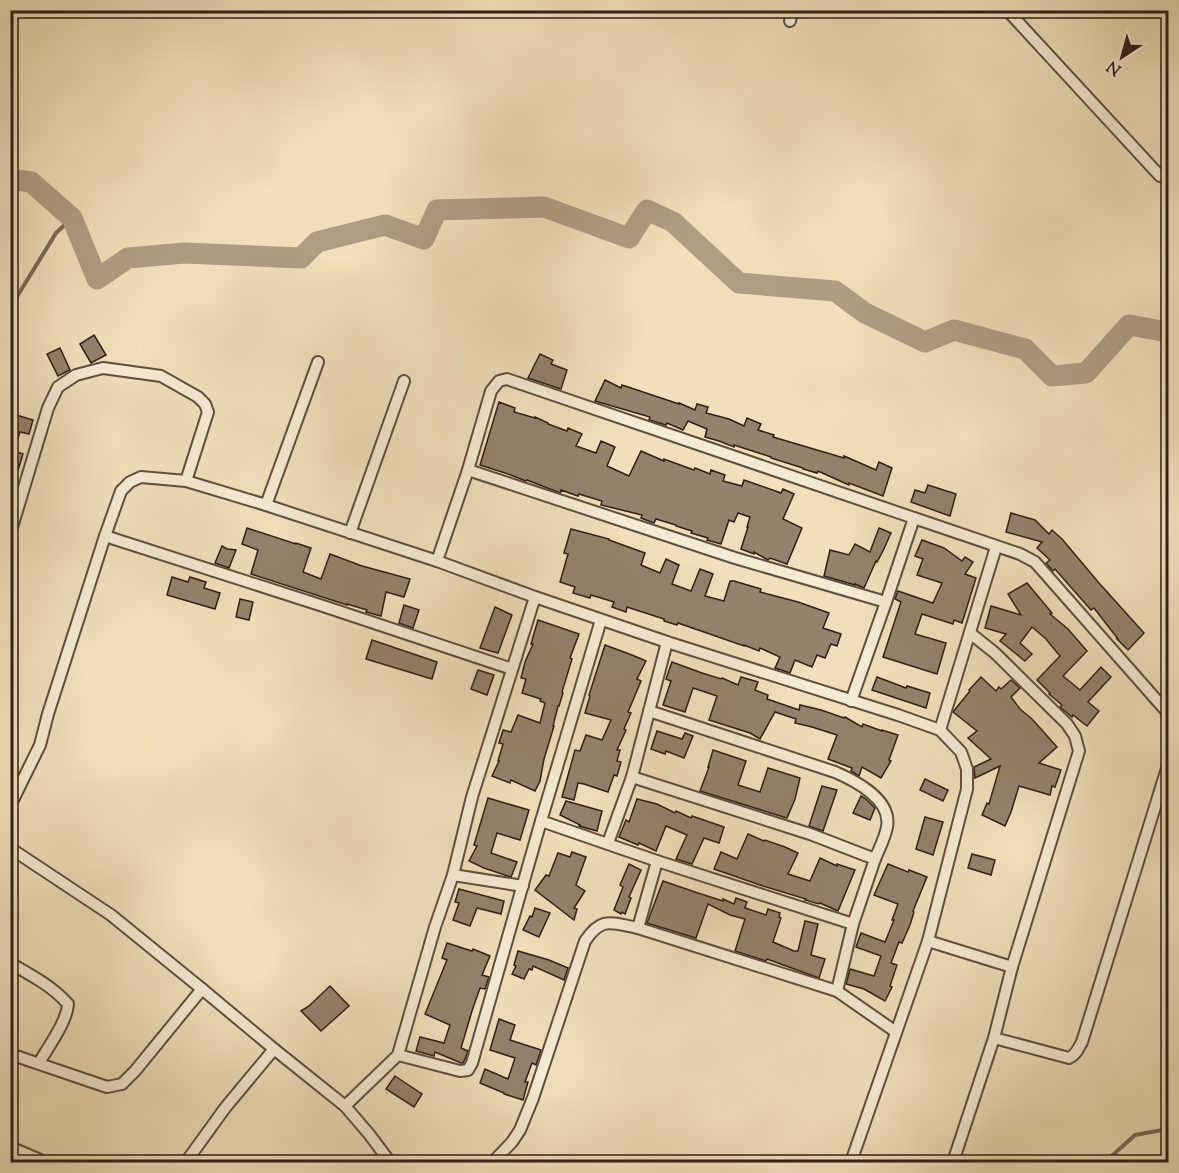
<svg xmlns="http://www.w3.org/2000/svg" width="1179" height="1173" viewBox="0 0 1179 1173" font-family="'Sorts Mill Goudy',serif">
  <rect width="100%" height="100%" fill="#f0dfba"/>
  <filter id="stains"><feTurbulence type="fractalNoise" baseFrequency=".00333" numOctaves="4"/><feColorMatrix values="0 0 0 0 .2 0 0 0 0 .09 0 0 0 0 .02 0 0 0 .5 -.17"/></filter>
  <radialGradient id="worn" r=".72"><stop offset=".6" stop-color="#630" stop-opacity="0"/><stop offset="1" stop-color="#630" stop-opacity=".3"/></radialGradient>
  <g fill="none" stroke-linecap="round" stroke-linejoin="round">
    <!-- stream -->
    <g stroke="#7b6a58" stroke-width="4">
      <polyline points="10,308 56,233 72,218"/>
      <polyline points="1105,1162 1135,1135 1168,1129"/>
    </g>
    <!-- river -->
    <polyline stroke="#ae9d83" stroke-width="21" points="10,179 31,182 72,218 97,279 128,258 184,253 301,258 317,242 385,225 424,239 437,210 544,207 629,238 647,210 673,222 739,283 835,291 865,313 925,342 954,330 1025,349 1052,376 1086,373 1129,325 1168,332"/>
  </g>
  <!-- building -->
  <g fill="#93826c" stroke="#2f1e18" stroke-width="1.5">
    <polygon points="94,335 106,355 91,363 80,344"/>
    <polygon points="60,348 70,370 58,376 47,354"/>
    <polygon points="540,354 553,360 551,364 567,370 561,389 528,378"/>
    <polygon points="605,380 621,388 622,385 679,404 679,403 695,410 697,404 708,407 706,413 729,419 744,426 747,418 761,424 758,430 774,435 773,437 844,458 844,456 876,470 879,462 892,468 883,496 849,483 849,485 818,471 817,473 803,469 803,468 771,458 771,457 734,445 734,447 719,441 705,437 707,429 688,421 683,430 667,423 666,425 649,420 650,417 595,401"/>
    <polygon points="499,402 515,408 514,412 535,418 535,417 548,423 548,424 567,431 568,428 582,434 576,446 596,453 601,441 615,447 607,466 629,476 641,451 664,461 664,459 694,470 695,468 710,474 711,470 725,475 723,481 742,486 744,480 781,493 783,489 794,494 783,519 802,528 787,564 770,558 768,560 754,552 754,554 741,549 748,527 747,527 750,517 738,513 734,522 729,520 721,544 707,540 708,538 691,533 692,531 676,526 676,525 656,519 654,523 641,518 642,515 601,505 602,501 579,494 578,496 561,490 560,493 527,480 526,481 508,474 480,465"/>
    <polygon points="10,413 33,420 29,434 20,432 14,451 23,454 13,487 10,487"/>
    <polygon points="928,485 956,494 950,516 911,502 915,490 925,493"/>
    <polygon points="1011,513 1035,520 1049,534 1052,530 1062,539 1099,583 1144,633 1128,650 1117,639 1118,639 1094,608 1091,610 1055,569 1053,571 1046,563 1050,560 1037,548 1042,542 1006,532"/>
    <polygon points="247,528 296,544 296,543 311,548 303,572 321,579 330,554 362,566 410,579 404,597 386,592 381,616 366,612 367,610 347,604 347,605 251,574 258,550 242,544"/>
    <polygon points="879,528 891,533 883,551 877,562 876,561 864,588 855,584 855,585 824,576 830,550 849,555 855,544 870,552"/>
    <polygon points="571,529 609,539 609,540 645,553 641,565 660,573 666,559 679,565 672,584 691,591 700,569 713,574 705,596 724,601 730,581 734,581 761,589 760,592 798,602 829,613 823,628 841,634 837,646 831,644 825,658 817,655 812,667 795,660 790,673 775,668 780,657 760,648 759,651 744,645 744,646 678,623 677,625 664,621 664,619 627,607 626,612 612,607 614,602 591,595 590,598 573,593 575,587 560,582 568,554 564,553"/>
    <polygon points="922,540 944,548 962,561 965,557 973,562 965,574 976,578 962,623 954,620 953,624 922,614 915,634 946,643 937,674 883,657 901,602 895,599 898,591 933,603 942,583 917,575 923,559 915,556"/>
    <polygon points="222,546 227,549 236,550 229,568 215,563"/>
    <polygon points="172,577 188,582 190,577 206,582 204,588 220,593 215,609 167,595"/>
    <polygon points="1027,583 1052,613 1050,614 1068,629 1087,651 1063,676 1080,690 1101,667 1111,677 1088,702 1099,711 1087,726 1073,715 1072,717 1060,707 1062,705 1049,694 1050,693 1037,680 1060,656 1045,638 1032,627 1020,643 1032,654 1025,661 1000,641 1006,634 985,628 991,606 1021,615 1008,594"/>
    <polygon points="240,599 253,602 249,620 236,617"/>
    <polygon points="404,605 419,610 413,628 399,623"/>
    <polygon points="495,607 512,615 498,653 480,648"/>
    <polygon points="538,620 579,634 570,658 572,659 562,692 563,693 559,706 558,706 553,726 554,726 544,759 540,781 535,791 511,780 510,783 492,776 499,761 498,761 503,744 499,743 503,730 511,732 518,715 540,723 545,703 540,701 541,699 522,693 526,679 521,678 525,662 533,644 531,644"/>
    <polygon points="372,640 437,662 432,679 366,659"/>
    <polygon points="605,645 632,655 646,661 637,679 641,681 628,712 631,713 624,729 626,730 617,750 620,750 617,761 621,762 617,776 614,775 608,792 584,784 578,783 574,800 562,797 575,750 580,751 586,735 602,740 611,720 585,713 590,696 589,695"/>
    <polygon points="672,662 702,673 721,679 722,678 738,685 741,677 758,682 755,690 768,695 767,699 799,710 800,705 821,710 844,718 845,717 862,727 863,724 882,731 882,730 898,735 889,760 891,761 881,778 862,767 859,776 851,771 852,768 828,759 837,735 812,727 795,723 796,719 775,712 760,739 750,733 709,720 717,696 693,688 685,712 663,705 671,681 666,679"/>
    <polygon points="478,670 494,675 487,695 471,689"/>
    <polygon points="877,677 906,688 907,686 930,693 926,708 872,690"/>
    <polygon points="981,677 996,691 999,687 1001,689 1011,680 1020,688 1011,697 1020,709 1032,719 1057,747 1039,763 1061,770 1055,787 1052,786 1050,795 1019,786 1011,812 1005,826 982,815 987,803 989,804 1000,766 975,778 974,767 991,759 968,738 977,731 953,712 970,691 969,690"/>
    <polygon points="657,731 682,739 685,733 693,736 684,758 666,751 665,754 651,749"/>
    <polygon points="713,750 746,761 738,785 760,792 768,768 800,778 795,799 787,818 700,791 709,767 708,767"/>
    <polygon points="925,779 948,790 943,801 920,790"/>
    <polygon points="822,786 837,790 823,831 809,826"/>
    <polygon points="861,796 866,799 875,808 870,820 853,813"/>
    <polygon points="488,798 529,810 520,840 497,833 491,853 517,862 511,877 484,868 469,861 477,846 474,845"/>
    <polygon points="637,799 657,804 675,813 676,811 691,818 692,816 724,827 719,843 704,838 692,864 676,859 687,835 666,826 656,851 639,843 638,845 619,837 626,820 629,822"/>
    <polygon points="566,801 602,811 597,831 579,826 580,825 560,815"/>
    <polygon points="925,817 943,822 933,855 916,849"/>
    <polygon points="748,834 764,841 765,840 785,847 798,853 788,874 810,881 820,858 837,866 837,864 855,870 838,911 820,903 819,904 805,900 806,899 763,886 714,869 721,852 737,859"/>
    <polygon points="572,852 586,857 576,885 585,891 574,908 577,909 574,920 535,890 546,875 549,876 558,853 570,857"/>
    <polygon points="972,854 995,860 991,875 968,868"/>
    <polygon points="629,864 641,870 629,897 631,898 625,914 622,912 621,914 614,910 623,887 620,885"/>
    <polygon points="888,864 908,872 909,870 927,877 913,911 914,912 910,925 902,943 899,942 891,963 897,965 890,986 892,987 885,1001 864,989 846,984 850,969 874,976 881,956 856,947 861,933 885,942 894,920 892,920 898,904 874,895"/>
    <polygon points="663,881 695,892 723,901 723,899 734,904 736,898 747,902 745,908 766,915 768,909 780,913 779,917 781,918 773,942 794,951 798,951 805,921 818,924 811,955 825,959 819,978 767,959 766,961 735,951 745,919 730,915 708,904 696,938 647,923"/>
    <polygon points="459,889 504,901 501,914 477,908 470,926 453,920 459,903 455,902"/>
    <polygon points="535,908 550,913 539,937 523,930 530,916 532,917"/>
    <polygon points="447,943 472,951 473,949 490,956 482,975 489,977 485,989 480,988 472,1011 461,1048 468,1051 465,1059 463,1063 461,1063 435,1052 434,1056 416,1051 420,1037 444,1043 450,1025 425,1014 447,960 442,958"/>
    <polygon points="518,951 549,960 568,968 564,980 533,966 532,970 529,969 524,979 512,974 516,966 514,965"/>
    <polygon points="330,986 349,1006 321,1031 301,1011 309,1006"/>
    <polygon points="499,1019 515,1025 510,1040 541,1050 536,1065 532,1063 525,1082 528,1082 523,1100 504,1094 504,1093 480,1083 485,1069 508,1079 515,1058 490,1050"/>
    <polygon points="395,1076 422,1094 414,1107 386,1089"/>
  </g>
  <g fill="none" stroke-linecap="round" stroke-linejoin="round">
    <defs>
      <g id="minor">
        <polyline points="1007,10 1160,176"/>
        <polyline points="790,21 793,10"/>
        <polyline points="468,470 735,558 886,602"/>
        <polyline points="266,505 318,362"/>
        <polyline points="914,518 1020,554 1035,562 1168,713"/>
        <polyline points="350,533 404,381"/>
        <polyline points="10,534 48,408 58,387 76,375 103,368 161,376 198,397 205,404 208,412 186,481"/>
        <polyline points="105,536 326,607 512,669"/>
        <polyline points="437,561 468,470 491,391 499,381 507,379 914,518 886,602 851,701"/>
        <polyline points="601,620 541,821 657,861 853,924"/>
        <path d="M 649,711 L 835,772 C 856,781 892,800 887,827 C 885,838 879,849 875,859"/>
        <polyline points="940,730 996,547"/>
        <polyline points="632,777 810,834 875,859 853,924 837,991"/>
        <polyline points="10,806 40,745 48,714 105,536 121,491 130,482 141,477 186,481 266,505 437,561 535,597 667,642 898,715 940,730 961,752 967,769 967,789 928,941 851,1162"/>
        <polyline points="608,843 632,777 667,642"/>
        <polyline points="10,848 111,915 202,989 274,1049 345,1106 369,1134 390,1162"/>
        <polyline points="453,875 523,886"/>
        <polyline points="638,928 657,861"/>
        <polyline points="928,941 1012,967 1079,751 1075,736 1067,724 995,653 970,633"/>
        <path d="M 10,963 C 31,975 52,986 68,1004 C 67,1022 48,1047 39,1063"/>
        <path d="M 994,1038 L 1069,1058 C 1076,1055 1078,1049 1082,1042 L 1168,765"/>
        <polyline points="10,1054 107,1087 122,1084 135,1071 202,989"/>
        <polyline points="398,1055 460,1071 468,1070 472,1063 541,821"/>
        <polyline points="345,1106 398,1055 435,927 453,875 472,797 535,597"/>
        <polyline points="10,1147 45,1162"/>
        <polyline points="186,1162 225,1108 274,1049"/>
        <path d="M 493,1162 L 512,1142 L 520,1130 L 533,1098 L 585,941 C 602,916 611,923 638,928 L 837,991 L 896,1032"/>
        <polyline points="953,1162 994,1038 1012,967"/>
      </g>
    </defs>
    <!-- minor casing -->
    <use href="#minor" stroke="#5f4e40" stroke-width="14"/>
    <!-- minor -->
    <use href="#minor" stroke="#f5ead2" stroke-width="10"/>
  </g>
  <!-- margin -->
  <rect width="1179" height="1173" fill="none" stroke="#f0dfba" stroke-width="36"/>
  <rect x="12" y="12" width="1155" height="1149" fill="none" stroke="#2f1e18" stroke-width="3"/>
  <rect x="18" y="18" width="1143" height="1137" fill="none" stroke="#2f1e18" stroke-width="1.5"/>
  <!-- north arrow -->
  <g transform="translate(1122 57) rotate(216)" stroke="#f5ead2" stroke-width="4.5" paint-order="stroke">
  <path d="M0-4.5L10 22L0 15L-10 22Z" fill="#2f1e18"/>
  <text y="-9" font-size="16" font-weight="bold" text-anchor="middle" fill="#2f1e18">N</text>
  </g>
  <rect width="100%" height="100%" filter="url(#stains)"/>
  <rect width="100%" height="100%" fill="url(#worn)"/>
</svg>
